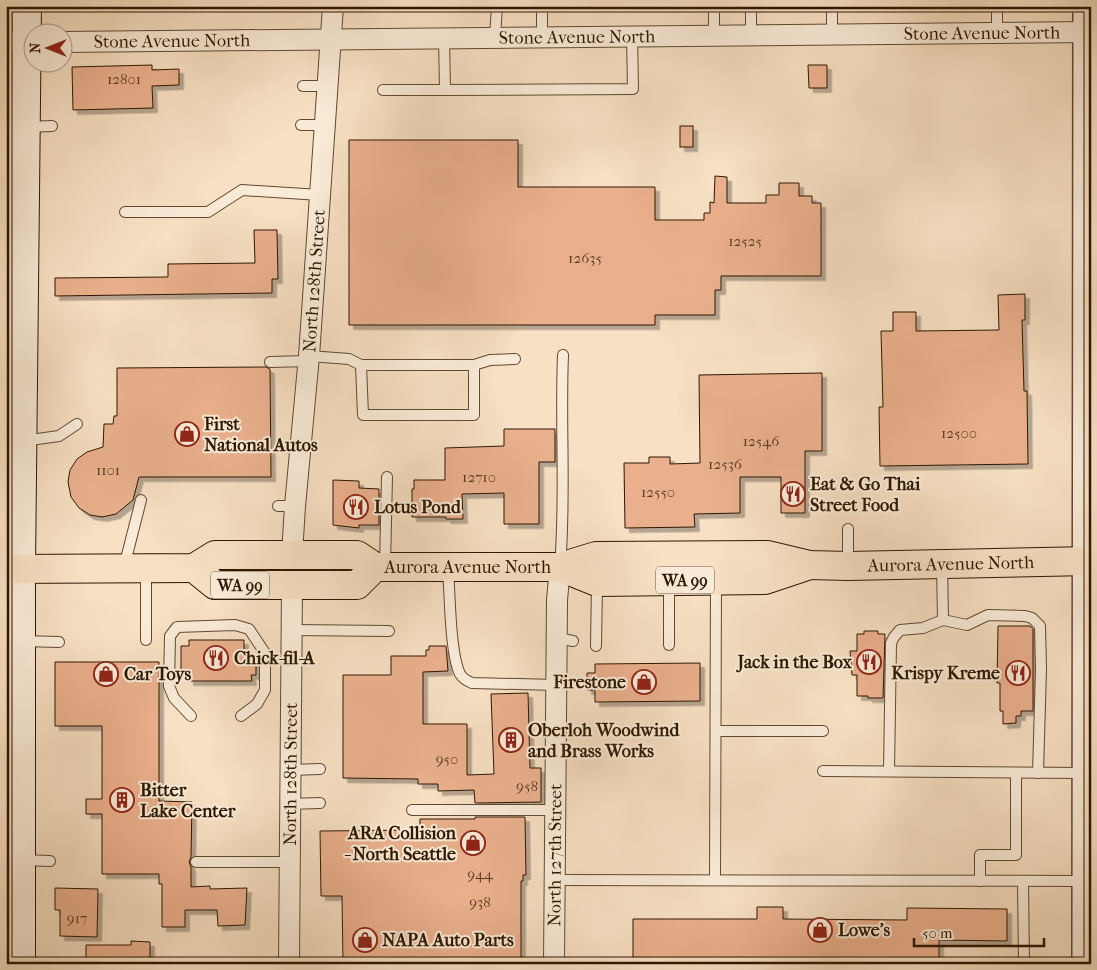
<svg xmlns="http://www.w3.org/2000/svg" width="1097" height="970" viewBox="0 0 1097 970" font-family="'IM FELL French Canon',serif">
  <defs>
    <filter id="shadow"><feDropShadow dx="4.5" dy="4.5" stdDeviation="0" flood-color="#0004"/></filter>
  </defs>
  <rect width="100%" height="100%" fill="#f7e0c3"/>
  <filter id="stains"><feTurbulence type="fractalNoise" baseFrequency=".004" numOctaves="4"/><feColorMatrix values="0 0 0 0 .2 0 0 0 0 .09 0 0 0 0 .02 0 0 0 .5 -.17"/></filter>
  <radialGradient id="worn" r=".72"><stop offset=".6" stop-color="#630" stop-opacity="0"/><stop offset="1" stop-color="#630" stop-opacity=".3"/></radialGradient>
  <!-- building -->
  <g fill="#eab08d" stroke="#2d1700" filter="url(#shadow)">
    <polygon points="152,65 152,70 179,69 179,85 152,86 153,108 73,110 72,67"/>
    <polygon points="808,65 827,65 827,88 809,88"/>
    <rect x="680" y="126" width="13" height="21"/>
    <polygon points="349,140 518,140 518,187 655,187 655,220 704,220 704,213 710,213 710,202 714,203 715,176 727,177 727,203 766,203 766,195 779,195 779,183 799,183 799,196 812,196 812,203 821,203 821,276 721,276 721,290 715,290 715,315 655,315 655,325 349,325"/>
    <polygon points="254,230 277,230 278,279 272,279 272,293 55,296 55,278 168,277 168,264 255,263"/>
    <polygon points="1025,294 1025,320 1022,320 1024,391 1027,391 1028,464 880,466 879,407 883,407 881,331 893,331 893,312 916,312 916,331 999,330 998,295"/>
    <polygon points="266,367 270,369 271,477 139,477 133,500 116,514 102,517 90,515 79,508 71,497 68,482 70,470 77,459 87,452 103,447 104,424 113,424 114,416 117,416 117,368"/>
    <polygon points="822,373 822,451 805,451 805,513 781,513 781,477 740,477 740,513 694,514 695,527 625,528 624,463 649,463 649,457 670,457 670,464 700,463 699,375"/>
    <polygon points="504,429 555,429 555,462 539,462 539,524 504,524 504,493 462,494 463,519 446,519 446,517 412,517 412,489 414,489 414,480 445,480 445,448 504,446"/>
    <polygon points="333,480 359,481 359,488 379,489 379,525 359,525 359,528 333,525"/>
    <polygon points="998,626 1030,626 1033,629 1033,711 1021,711 1021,716 1016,716 1016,723 1003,724 1003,711 1000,711 1000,683 997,683"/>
    <polygon points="864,631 878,631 878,634 885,634 883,698 868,698 868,696 857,696 857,675 852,675 850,651 857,651 857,634 864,634"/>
    <polygon points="189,640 244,640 244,655 252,655 252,661 256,661 256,675 251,675 252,681 189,681 189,674 181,674 181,646 189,646"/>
    <polygon points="429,646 446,646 448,671 423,672 423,724 467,724 467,775 494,774 491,694 528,693 530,768 541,768 541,802 475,803 474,790 438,791 438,784 418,784 418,779 343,778 343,675 391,675 391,656 426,656 426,650 429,650"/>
    <polygon points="55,662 159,662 159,801 192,802 191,857 189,862 191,867 191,887 210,886 210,889 247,888 245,925 218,926 217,910 185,910 185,927 162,927 162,884 159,884 159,874 102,874 102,814 86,814 86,799 102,799 102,726 55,726"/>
    <polygon points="700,663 700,701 595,702 595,690 587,690 587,673 595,673 595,664"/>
    <polygon points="475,817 525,817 526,875 523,875 523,881 521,881 521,964 343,964 342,896 321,896 320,831 420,830 420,819 475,819"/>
    <polygon points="55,888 98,889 97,937 60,936 60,910 55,910"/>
    <polygon points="757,907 783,907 783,919 907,920 907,908 1007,909 1007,941 939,940 939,964 633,964 633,919 757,919"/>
    <polygon points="131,941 150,942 150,964 86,964 86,945 131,945"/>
  </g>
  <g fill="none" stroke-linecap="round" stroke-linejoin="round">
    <defs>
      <g id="service">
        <polyline points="542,6 542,37"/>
        <polyline points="714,6 714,35"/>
        <polyline points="751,6 751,35"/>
        <polyline points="832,6 832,34"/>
        <polyline points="997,6 997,33"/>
        <polyline points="444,37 445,90 633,89 632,36"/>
        <polyline points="495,37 497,6"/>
        <polyline points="303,86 327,86"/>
        <polyline points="383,90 445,90"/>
        <polyline points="301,125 324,125"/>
        <polyline points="28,127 52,126"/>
        <polyline points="125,212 208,212 242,190 320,195"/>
        <polyline points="6,298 23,298"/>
        <polyline points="309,356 349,359 361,365 474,365 474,415 363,415 361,365"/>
        <polyline points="270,362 309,361"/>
        <polyline points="474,365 490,360 515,359"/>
        <polyline points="23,441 59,436 77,424"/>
        <polyline points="278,506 295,506"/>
        <polyline points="942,564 943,620"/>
        <polyline points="848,565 848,529"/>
        <polyline points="385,566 387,477"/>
        <path d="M 560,566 C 566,496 560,425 563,355"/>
        <polyline points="124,567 141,500"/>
        <polyline points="146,568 146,640"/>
        <path d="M 448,569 C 450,595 450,653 460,674 C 463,679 467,681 472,683 L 557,685"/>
        <polyline points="669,582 669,645"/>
        <polyline points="292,630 389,631"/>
        <polyline points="557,638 573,641"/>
        <polyline points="22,641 59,642"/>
        <polyline points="596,646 597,584"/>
        <polyline points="191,716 174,698 169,686 170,636 177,627 235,625 249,629 265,653 265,690 257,704 241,716"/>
        <polyline points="716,731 823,731"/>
        <polyline points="290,770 320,769"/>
        <polyline points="823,771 1085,773"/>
        <polyline points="889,771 891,643 894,637 900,630 923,628 943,620 967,625 988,615 1025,616 1032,618 1040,626 1041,669 1038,773"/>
        <polyline points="289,804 320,803"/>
        <polyline points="412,810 555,810"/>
        <polyline points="21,860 50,861"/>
        <polyline points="196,862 289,862"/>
        <polyline points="555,880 1085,881"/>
        <polyline points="715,880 716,581"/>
        <polyline points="980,881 980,855 1016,855 1016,773"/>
        <polyline points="1023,881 1024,964"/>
      </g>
      <g id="minor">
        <polyline points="6,42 32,42"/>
        <path id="s1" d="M 62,42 L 1091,32"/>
        <path id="s2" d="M 292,555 L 295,506 L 309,356 L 333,6"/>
        <path id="s3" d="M 289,964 L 292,585"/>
        <path id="s4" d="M 554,964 L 557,600 L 560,567"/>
      </g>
      <polyline id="tertiary" points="1085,964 1086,6"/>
      <polyline id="secondary" points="21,964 21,568 27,6"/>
      <g id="trunk">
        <polyline points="560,567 597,582 765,580 810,565"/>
        <polyline points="194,568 215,585 357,585 375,567"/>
        <path id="s5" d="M 6,569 L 194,568 L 215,555 L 357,555 L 375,567 L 560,567 L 596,556 L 768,555 L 810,565 L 848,566 L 1091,561"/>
      </g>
    </defs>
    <!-- service casing -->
    <use href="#service" stroke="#604931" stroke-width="12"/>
    <!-- minor casing -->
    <use href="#minor" stroke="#604931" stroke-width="22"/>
    <!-- tertiary casing -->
    <use href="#tertiary" stroke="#604931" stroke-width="28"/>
    <!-- secondary casing -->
    <use href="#secondary" stroke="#2d1700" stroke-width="30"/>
    <!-- trunk casing -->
    <use href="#trunk" stroke="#2d1700" stroke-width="30"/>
    <!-- service -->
    <use href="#service" stroke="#faebd8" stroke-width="10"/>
    <!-- minor -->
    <use href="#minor" stroke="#faebd8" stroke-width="20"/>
    <!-- tertiary -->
    <use href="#tertiary" stroke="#faebd8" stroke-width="25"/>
    <!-- secondary -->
    <use href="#secondary" stroke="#faebd8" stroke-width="28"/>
    <!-- trunk -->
    <use href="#trunk" stroke="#f7e0c3" stroke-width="28"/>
  </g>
  <!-- icons -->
  <defs>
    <symbol id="shop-ring" viewBox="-11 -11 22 22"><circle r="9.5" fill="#faebd8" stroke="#8f2418" stroke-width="1.5"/><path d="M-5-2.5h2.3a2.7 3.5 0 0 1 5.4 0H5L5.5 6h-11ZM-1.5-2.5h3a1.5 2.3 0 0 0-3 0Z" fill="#8f2418"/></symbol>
    <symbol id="restaurant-ring" viewBox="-11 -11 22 22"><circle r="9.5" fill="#faebd8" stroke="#8f2418" stroke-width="1.5"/><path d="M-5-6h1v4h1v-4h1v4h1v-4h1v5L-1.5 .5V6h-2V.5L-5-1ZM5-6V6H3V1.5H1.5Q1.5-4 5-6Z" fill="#8f2418"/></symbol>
    <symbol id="building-ring" viewBox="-11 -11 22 22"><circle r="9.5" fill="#faebd8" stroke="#8f2418" stroke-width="1.5"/><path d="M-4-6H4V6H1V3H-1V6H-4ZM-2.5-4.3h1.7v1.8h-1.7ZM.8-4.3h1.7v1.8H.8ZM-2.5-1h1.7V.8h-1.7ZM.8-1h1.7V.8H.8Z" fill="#8f2418"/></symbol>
  </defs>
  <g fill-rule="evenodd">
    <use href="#shop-ring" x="173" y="420" width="28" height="28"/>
    <use href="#restaurant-ring" x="779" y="480" width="28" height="28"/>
    <use href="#restaurant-ring" x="342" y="493" width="28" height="28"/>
    <use href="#restaurant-ring" x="202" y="644" width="28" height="28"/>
    <use href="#restaurant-ring" x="855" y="648" width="28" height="28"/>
    <use href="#restaurant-ring" x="1004" y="659" width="28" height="28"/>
    <use href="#shop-ring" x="92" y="660" width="28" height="28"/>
    <use href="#shop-ring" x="630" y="668" width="28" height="28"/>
    <use href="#building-ring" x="497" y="726" width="28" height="28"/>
    <use href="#building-ring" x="108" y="786" width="28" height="28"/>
    <use href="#shop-ring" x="459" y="829" width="28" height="28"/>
    <use href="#shop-ring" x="806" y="916" width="28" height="28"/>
    <use href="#shop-ring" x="351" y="926" width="28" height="28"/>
  </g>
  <g text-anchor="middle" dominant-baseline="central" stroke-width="4" stroke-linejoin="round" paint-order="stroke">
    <!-- number labels -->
    <g font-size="15" fill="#5c3d23">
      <text x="124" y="79">12801</text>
      <text x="745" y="241">12525</text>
      <text x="585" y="258">12635</text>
      <text x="959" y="433">12500</text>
      <text x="761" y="441">12546</text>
      <text x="725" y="464">12536</text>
      <text x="108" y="470">1101</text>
      <text x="479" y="477">12710</text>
      <text x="658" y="492">12550</text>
      <text x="447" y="759">950</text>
      <text x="527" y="786">958</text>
      <text x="480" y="874">944</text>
      <text x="480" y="902">938</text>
      <text x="77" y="918">917</text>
    </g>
    <!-- shield labels -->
    <g fill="#faebd8" stroke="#6a5741" stroke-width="1">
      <rect x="656" y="566.5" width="58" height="27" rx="4"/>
      <rect x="211" y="571.5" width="58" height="27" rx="4"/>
    </g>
    <g font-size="16" font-weight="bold" fill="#2d1700">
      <text x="685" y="580">WA 99</text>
      <text x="240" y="585">WA 99</text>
    </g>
    <!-- street labels -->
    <g font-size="18" fill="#2d1700" stroke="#faebd8">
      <text stroke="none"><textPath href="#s1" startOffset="920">Stone Avenue North</textPath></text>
      <text stroke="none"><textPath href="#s1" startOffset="515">Stone Avenue North</textPath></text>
      <text stroke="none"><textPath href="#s1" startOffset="110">Stone Avenue North</textPath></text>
      <text stroke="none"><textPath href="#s2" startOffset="275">North 128th Street</textPath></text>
      <text stroke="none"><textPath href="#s5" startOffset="955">Aurora Avenue North</textPath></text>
      <text stroke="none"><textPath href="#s5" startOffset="469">Aurora Avenue North</textPath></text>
      <text stroke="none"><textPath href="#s3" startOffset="190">North 128th Street</textPath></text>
      <text stroke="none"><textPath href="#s4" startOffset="109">North 127th Street</textPath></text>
    </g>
    <!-- poi labels -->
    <g font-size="18" font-weight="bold" fill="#2d1700" stroke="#faebd8" text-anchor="start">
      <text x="204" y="424">First<tspan x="204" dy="21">National Autos</tspan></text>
      <text x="810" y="484">Eat &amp; Go Thai<tspan x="810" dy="21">Street Food</tspan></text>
      <text x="374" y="507">Lotus Pond</text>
      <text x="234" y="658">Chick-fil-A</text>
      <text x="852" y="662" text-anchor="end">Jack in the Box</text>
      <text x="1000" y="673" text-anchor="end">Krispy Kreme</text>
      <text x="124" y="674">Car Toys</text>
      <text x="626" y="682" text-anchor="end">Firestone</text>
      <text x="528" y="730">Oberloh Woodwind<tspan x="528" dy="21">and Brass Works</tspan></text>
      <text x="140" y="790">Bitter<tspan x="140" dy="21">Lake Center</tspan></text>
      <text x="456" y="833" text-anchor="end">ARA Collision<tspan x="456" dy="21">- North Seattle</tspan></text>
      <text x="838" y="930">Lowe's</text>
      <text x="382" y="940">NAPA Auto Parts</text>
    </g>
  </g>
  <!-- margin -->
  <rect width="1097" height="970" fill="none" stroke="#f7e0c3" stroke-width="25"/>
  <rect x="8" y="8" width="1082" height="955" fill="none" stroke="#2d1700" stroke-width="2.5"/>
  <rect x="12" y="12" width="1072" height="945" fill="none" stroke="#2d1700"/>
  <!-- north arrow -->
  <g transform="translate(48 48) rotate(270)"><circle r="24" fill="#faebd8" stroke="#a89682"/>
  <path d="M0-4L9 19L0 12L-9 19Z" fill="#8f2418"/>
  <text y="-8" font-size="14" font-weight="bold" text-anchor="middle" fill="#2d1700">N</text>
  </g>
  <!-- scale -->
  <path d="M914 938v8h130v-8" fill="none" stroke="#2d1700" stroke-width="2.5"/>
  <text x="922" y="938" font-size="15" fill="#2d1700" stroke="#faebd8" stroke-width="4" paint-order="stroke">50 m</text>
  <rect width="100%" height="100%" filter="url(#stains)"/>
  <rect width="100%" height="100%" fill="url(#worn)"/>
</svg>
